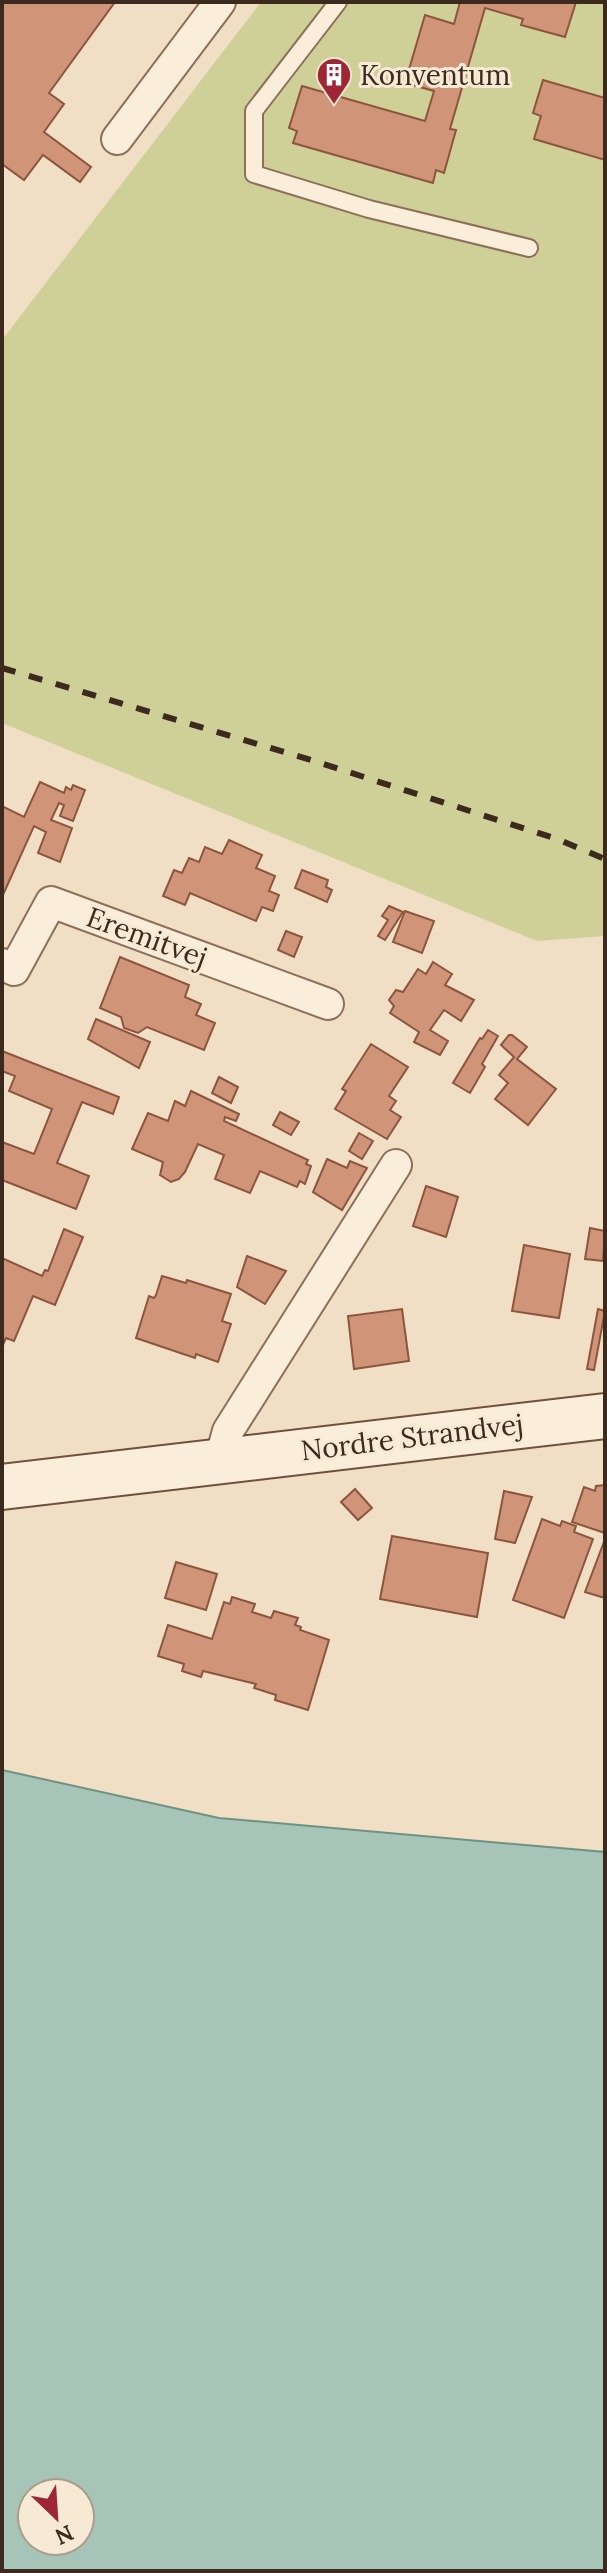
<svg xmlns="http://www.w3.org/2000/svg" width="607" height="2573" viewBox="0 0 607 2573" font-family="Lora,serif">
  <rect width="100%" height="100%" fill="#f1dfc5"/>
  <!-- green -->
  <polygon fill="#cfd098" points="261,2 605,2 605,936 537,941 2,723 2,340"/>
  <!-- water -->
  <path fill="#a7c4b8" stroke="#6d9385" stroke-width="2" fill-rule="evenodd" d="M 2,1770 L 219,1818 L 605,1852 L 605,2571 L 2,2571 ZM 32,2493 L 80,2493 L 80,2541 L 32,2541 Z"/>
  <!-- building -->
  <g fill="#d09479" stroke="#8d553e" stroke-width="2">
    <polygon points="2,2 115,2 49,93 64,104 44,132 91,167 80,182 43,155 24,180 2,164"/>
    <polygon points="460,2 576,2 565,37 521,25 523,19 485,8 450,129 456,130 444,173 436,170 433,183 293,143 297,131 289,128 302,86 425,121 434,91 405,83 425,15 454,24"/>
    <polygon points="543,80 605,98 605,160 534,139 541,116 533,113"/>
    <polygon points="40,782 64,793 66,787 71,790 73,785 85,790 73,821 60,816 64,805 59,803 51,820 72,828 60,862 38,853 46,832 34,826 2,897 2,806 24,817"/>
    <polygon points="229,840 262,855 256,868 275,876 269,891 279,895 273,911 262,907 256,921 190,893 185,905 163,896 174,870 182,873 189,858 199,862 205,847 222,854"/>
    <polygon points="302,870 328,880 326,887 332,890 327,902 295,888"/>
    <polygon points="389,906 403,912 385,940 378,936 388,920 382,916"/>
    <polygon points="405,911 434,921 422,953 393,942"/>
    <polygon points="286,931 302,937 294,957 278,950"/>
    <polygon points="120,957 189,985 185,997 201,1004 196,1015 215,1023 204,1050 147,1027 138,1033 124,1028 121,1017 100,1008"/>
    <polygon points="433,962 452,974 445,985 474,1000 461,1021 444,1010 430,1030 448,1041 440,1055 414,1042 419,1032 390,1013 394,1006 389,1000 396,990 403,992 418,969 426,974"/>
    <polygon points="96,1019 150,1042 139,1068 88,1039"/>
    <polygon points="488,1030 498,1036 482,1064 485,1067 470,1093 453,1083 480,1038 482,1039"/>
    <polygon points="509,1035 512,1035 527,1047 517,1059 556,1089 528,1125 495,1099 508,1083 499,1075 514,1057 501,1045"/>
    <polygon points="371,1044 408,1067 389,1096 396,1101 390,1110 401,1117 387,1139 335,1109 346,1091 342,1089"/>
    <polygon points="2,1051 119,1097 113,1114 82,1102 57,1163 89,1176 76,1209 2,1180 2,1142 34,1154 52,1109 9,1091 15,1076 2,1071"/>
    <polygon points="219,1077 238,1087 231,1103 212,1093"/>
    <polygon points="191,1091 239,1114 236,1121 225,1117 224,1121 308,1160 306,1164 311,1166 305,1184 300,1181 297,1187 260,1171 250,1193 215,1179 224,1155 198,1144 185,1172 179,1179 171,1182 160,1175 163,1162 132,1149 148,1113 168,1121 175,1101 185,1106"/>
    <polygon points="280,1112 299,1122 291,1135 273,1125"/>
    <polygon points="359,1133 373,1141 362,1159 349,1151"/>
    <polygon points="327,1159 347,1168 350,1161 367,1168 342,1210 313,1192"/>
    <polygon points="426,1186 458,1197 446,1237 413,1226"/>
    <polygon points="590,1228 605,1231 603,1261 585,1259"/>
    <polygon points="64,1229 83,1237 55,1305 33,1296 14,1341 6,1338 2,1347 2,1258 42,1276 45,1270 48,1271"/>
    <polygon points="524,1245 570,1254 559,1318 512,1311"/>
    <polygon points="247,1256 286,1271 265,1304 237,1287"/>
    <polygon points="162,1276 186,1283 187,1280 231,1294 222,1321 231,1324 218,1362 196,1354 195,1358 136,1338 149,1296 154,1298 156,1295"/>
    <polygon points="402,1309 409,1361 354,1369 348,1316"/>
    <polygon points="598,1309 605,1311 594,1370 587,1369"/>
    <polygon points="605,1485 605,1533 572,1522 584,1487 595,1491 596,1486"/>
    <polygon points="355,1489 372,1508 358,1520 341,1502"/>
    <polygon points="504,1491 532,1497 515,1543 495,1539"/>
    <polygon points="542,1519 560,1526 562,1521 576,1526 574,1532 593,1539 564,1618 513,1600"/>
    <polygon points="392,1536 488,1553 477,1617 380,1599"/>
    <polygon points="605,1539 605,1601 605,1598 585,1592"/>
    <polygon points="176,1562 217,1574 206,1610 165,1598"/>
    <polygon points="232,1597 255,1604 252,1612 271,1618 274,1611 298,1618 295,1625 301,1627 300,1630 329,1640 308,1710 275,1700 276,1695 254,1688 256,1684 203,1671 201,1677 182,1671 184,1664 158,1656 168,1625 212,1639 224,1602 230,1604"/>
  </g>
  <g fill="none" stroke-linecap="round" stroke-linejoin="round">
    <defs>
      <polyline id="lane" points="338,2 254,111 254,174 369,209 529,248"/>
      <g id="street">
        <polyline points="117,139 220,2"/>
        <polyline points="2,964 14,970 51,902 328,1004"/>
        <polyline points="220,1460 228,1431 396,1165"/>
      </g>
      <polyline id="secondary" points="2,1487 605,1416"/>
    </defs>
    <!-- lane casing -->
    <use href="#lane" stroke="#8d6f5a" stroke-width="20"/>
    <!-- street casing -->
    <use href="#street" stroke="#8d6f5a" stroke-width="34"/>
    <!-- secondary casing -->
    <use href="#secondary" stroke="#6f503d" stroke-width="48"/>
    <!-- lane -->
    <use href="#lane" stroke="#faedd9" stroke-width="16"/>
    <!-- street -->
    <use href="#street" stroke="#faedd9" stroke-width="30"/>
    <!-- secondary -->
    <use href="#secondary" stroke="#faedd9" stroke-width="44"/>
    <!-- rail -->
    <polyline stroke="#3c2a1f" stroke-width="6" stroke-dasharray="14 14" stroke-linecap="butt" points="2,668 311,760 557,839 605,859"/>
  </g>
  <!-- icons -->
  <defs>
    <symbol id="building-pin" viewBox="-11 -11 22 30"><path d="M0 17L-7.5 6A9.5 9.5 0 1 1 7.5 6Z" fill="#9f2735" stroke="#f7ead5"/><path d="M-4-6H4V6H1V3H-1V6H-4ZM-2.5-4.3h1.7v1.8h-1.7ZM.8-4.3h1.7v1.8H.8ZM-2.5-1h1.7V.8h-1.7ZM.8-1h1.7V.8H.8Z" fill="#fff"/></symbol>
  </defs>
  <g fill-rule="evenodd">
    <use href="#building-pin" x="314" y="55" width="40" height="54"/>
  </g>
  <g text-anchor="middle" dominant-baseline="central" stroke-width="6" stroke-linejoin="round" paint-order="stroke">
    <!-- poi labels -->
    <g font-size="28" fill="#3c2a1f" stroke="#f7ead5" text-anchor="start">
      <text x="360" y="75">Konventum</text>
    </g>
    <!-- street labels -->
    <g font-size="28" fill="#3c2a1f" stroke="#f7ead5">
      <text transform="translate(147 937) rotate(20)">Eremitvej</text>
      <text transform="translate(412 1437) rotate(-7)">Nordre Strandvej</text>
    </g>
  </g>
  <!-- border -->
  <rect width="607" height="2573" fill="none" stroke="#3c2a1f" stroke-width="8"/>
  <!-- north arrow -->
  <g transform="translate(56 2517) rotate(155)"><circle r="38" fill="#f7ead5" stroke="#ac9d8c" stroke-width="2"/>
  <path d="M0-6L14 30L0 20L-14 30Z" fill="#9f2735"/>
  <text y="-12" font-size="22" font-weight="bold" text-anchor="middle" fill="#3c2a1f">N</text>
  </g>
</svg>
